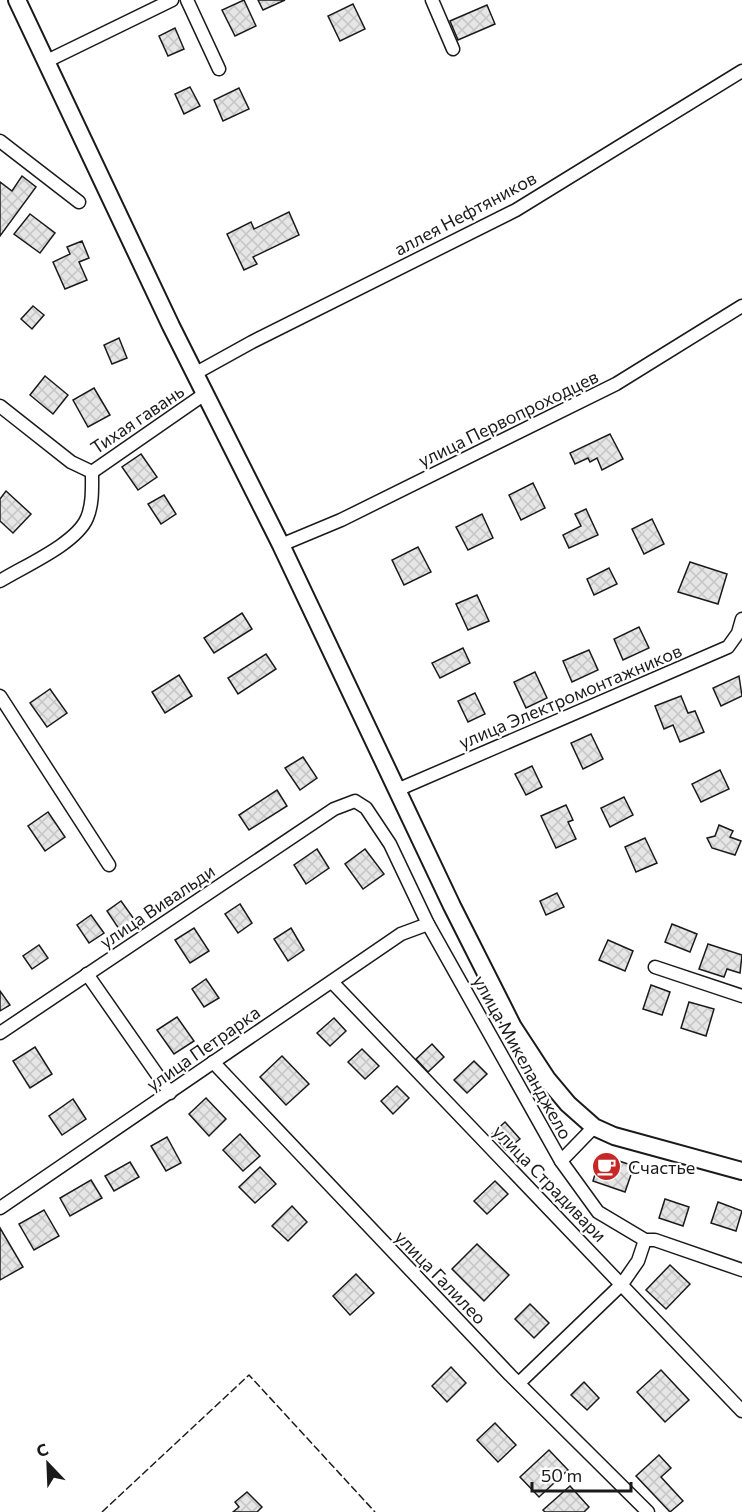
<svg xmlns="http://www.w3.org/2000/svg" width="742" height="1512" viewBox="0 0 742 1512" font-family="Commissioner,sans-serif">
  <defs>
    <pattern id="building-cross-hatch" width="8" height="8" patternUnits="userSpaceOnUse" patternTransform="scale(1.5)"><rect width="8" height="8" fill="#e6e6e6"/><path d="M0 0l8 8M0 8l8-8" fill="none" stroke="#c5c5c5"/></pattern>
  </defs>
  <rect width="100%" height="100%" fill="#fff"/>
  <!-- building -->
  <g fill="url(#building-cross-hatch)" stroke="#1a1a1a" stroke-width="1.5">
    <polygon points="244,0 256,26 235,36 222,10"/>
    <polygon points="258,0 285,0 263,10"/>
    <polygon points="353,4 365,29 340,41 328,16"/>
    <polygon points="487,5 495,24 458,40 450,21"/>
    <polygon points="175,28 184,49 168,56 159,36"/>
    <polygon points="190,87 200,106 184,114 175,94"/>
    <polygon points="239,88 249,109 223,121 214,100"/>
    <polygon points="22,176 36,187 0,236 0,182 12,191"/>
    <polygon points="289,212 299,235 253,257 257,264 244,270 227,234 251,222 254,229"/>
    <polygon points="30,214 55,233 40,253 14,234"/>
    <polygon points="82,241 89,258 79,262 87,280 65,289 53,262 70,254 67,247"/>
    <polygon points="33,306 44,315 32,329 21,319"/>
    <polygon points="119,338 127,358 112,364 104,345"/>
    <polygon points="45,376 68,395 53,414 30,395"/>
    <polygon points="94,388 110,415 88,427 73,400"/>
    <polygon points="610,434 623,459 602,470 597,458 590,462 588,458 575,464 570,453"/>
    <polygon points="141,454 157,477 138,490 122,467"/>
    <polygon points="533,483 545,508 521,520 509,495"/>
    <polygon points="6,491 31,514 13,533 0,521 0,499"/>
    <polygon points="164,495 176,514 161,524 148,504"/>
    <polygon points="586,509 598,535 569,548 563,535 581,526 575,514"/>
    <polygon points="482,514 493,538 468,550 456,527"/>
    <polygon points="652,519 664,544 644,554 632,529"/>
    <polygon points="418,547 431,572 404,585 392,560"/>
    <polygon points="690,562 727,574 718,604 678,592"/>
    <polygon points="609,568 617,584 594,595 587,579"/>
    <polygon points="477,595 489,621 468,630 456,604"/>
    <polygon points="242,613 252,629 214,653 204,638"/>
    <polygon points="639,627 649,648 623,660 614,639"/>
    <polygon points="463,648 470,663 440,678 432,663"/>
    <polygon points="589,650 598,670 572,682 563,661"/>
    <polygon points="266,654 276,669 238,694 228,678"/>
    <polygon points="535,672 547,698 526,708 514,682"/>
    <polygon points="179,675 192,696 165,713 152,692"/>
    <polygon points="739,676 742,696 721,706 713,688"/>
    <polygon points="50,689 67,713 47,727 30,703"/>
    <polygon points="475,693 485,714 468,722 458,701"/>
    <polygon points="681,696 688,713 695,711 704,732 680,742 673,725 664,729 655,706"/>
    <polygon points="591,734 603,759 583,769 571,743"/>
    <polygon points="303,757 317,778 300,790 285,768"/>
    <polygon points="532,766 542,787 526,795 515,774"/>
    <polygon points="720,770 729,789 701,802 692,784"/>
    <polygon points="277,790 287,806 249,830 239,815"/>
    <polygon points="624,797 633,815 610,827 601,808"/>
    <polygon points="566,805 573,820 568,822 576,839 556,848 541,816"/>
    <polygon points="48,812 65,837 45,851 28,826"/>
    <polygon points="719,825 733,831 730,837 741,841 735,855 712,848 707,838 715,836"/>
    <polygon points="645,838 657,863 636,872 625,847"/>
    <polygon points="317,849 329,868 306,884 294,865"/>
    <polygon points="365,849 384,874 363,889 345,864"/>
    <polygon points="557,893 564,907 546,915 540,901"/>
    <polygon points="121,901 134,919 119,929 107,911"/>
    <polygon points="240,904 252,923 238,933 225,914"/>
    <polygon points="91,915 104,933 89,943 77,925"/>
    <polygon points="672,924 697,934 690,952 665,942"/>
    <polygon points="194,928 209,951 190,963 175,940"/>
    <polygon points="291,928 304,950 288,961 274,939"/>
    <polygon points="608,940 633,951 625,971 599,960"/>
    <polygon points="708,944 742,955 740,973 727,969 724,977 699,969"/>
    <polygon points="39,945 48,958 32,969 23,956"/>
    <polygon points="206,979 219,998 204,1007 192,989"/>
    <polygon points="651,985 670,992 662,1015 643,1009"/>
    <polygon points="0,991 10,1005 0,1011"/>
    <polygon points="689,1002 714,1009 706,1036 681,1028"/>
    <polygon points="177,1017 194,1041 174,1054 157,1030"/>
    <polygon points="334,1018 346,1031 330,1046 317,1033"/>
    <polygon points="432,1044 444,1057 428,1072 416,1059"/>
    <polygon points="35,1047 52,1074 30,1088 13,1061"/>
    <polygon points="362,1049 379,1066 365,1079 348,1062"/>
    <polygon points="282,1056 309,1084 286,1105 260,1077"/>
    <polygon points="474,1061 487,1074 467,1093 454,1080"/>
    <polygon points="397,1086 409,1098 393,1114 381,1101"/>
    <polygon points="206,1098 226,1119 209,1136 189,1114"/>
    <polygon points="73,1099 86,1119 62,1135 49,1116"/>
    <polygon points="505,1122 520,1139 506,1150 492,1134"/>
    <polygon points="240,1134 260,1156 243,1171 223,1150"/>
    <polygon points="167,1137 181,1163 166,1171 151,1146"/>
    <polygon points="601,1155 634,1166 625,1192 593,1181"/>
    <polygon points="130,1162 139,1177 114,1191 105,1176"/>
    <polygon points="260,1167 276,1184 255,1203 239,1187"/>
    <polygon points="91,1180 102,1198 70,1216 60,1198"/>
    <polygon points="495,1181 508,1194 487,1214 474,1201"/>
    <polygon points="665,1199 689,1207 683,1226 659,1218"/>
    <polygon points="718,1202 742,1211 736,1231 711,1223"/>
    <polygon points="292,1206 307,1222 288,1241 272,1226"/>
    <polygon points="44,1210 59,1236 34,1250 19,1224"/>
    <polygon points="0,1228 23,1267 0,1280"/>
    <polygon points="477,1244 509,1275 484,1301 452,1269"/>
    <polygon points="670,1265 690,1284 666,1309 646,1290"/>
    <polygon points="356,1274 374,1293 350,1315 333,1296"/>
    <polygon points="530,1304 549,1323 534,1338 515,1319"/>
    <polygon points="451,1367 466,1383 447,1402 432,1386"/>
    <polygon points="661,1370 689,1400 665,1422 637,1392"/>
    <polygon points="584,1382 599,1398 587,1410 571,1395"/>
    <polygon points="495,1423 516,1445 498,1462 477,1440"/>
    <polygon points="549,1450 568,1470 539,1497 520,1477"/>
    <polygon points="659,1455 671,1468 661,1477 683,1501 670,1512 636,1476"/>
    <polygon points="570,1486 589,1507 584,1512 545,1512 543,1510"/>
    <polygon points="247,1492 262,1507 257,1512 233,1512 239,1507 235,1502"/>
  </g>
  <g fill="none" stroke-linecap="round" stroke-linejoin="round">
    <defs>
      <g id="street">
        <polyline points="187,0 219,69"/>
        <polyline points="432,0 453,49"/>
        <polyline points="47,61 172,0"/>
        <polyline points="0,141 79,202"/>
        <polyline points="196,373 252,342 516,210 742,71"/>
        <polyline points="0,406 71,462 92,472 206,393"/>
        <polyline points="281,545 341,520 616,384 742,306"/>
        <path d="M 0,581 C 24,566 76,544 87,518 C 93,504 92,487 92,472"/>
        <polyline points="0,696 109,865"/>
        <polyline points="397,790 728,647 738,633 742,619"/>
        <polyline points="655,967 742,996"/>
        <polyline points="87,974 170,1093"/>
        <polyline points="332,982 742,1411"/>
        <polyline points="0,1033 334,809 355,801 366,808 390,844 428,924 561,1161 598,1212 645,1240 655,1240 742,1270"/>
        <polyline points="213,1062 510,1375 648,1512"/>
        <polyline points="561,1161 594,1127"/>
        <polyline points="0,1208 401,934 428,924"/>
        <polyline points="519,1383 622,1284 638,1261 645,1240"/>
      </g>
      <polyline id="secondary" points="17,0 171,326 281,545 452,906 513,1027 547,1079 568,1104 594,1127 614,1136 742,1171"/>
    </defs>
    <!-- street casing -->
    <use href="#street" stroke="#1a1a1a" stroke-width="15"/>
    <!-- secondary casing -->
    <use href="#secondary" stroke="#1a1a1a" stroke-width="20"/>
    <!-- street -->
    <use href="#street" stroke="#fff" stroke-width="12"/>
    <!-- secondary -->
    <use href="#secondary" stroke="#fff" stroke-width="16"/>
    <!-- fence -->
    <polyline stroke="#1a1a1a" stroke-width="1.5" stroke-dasharray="8 3" stroke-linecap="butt" points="102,1512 249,1375 375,1512"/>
  </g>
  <!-- icons -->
  <defs>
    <symbol id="cafe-disc" viewBox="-11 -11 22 22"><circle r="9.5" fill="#c62828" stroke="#fff"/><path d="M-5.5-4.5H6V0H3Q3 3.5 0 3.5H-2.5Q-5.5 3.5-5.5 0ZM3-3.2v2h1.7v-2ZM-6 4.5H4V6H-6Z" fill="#fff"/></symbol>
  </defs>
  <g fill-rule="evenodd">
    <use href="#cafe-disc" x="590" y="1150" width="33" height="33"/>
  </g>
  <g text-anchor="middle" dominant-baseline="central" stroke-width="4.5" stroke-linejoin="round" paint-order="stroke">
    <!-- street labels -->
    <g font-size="18" fill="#1a1a1a" stroke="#fff">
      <text transform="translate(465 213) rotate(-28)">аллея Нефтяников</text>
      <text transform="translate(508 418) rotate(-26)">улица Первопроходцев</text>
      <text transform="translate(137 419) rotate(-34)">Тихая гавань</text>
      <text transform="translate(570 696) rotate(-23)">улица Электромонтажников</text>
      <text transform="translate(157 906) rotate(-34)">улица Вивальди</text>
      <text transform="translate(203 1048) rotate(-35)">улица Петрарка</text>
      <text transform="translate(523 1057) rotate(61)">улица Микеланджело</text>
      <text transform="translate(550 1183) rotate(46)">улица Страдивари</text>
      <text transform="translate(441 1277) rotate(46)">улица Галилео</text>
    </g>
    <!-- poi labels -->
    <g font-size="18" fill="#1a1a1a" stroke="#fff" text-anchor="start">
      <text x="628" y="1167">Счастье</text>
    </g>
  </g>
  <!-- north arrow -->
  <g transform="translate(48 1464) rotate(337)" stroke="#ffffff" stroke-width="4.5" paint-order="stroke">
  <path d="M0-4.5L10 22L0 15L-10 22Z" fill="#1a1a1a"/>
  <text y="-9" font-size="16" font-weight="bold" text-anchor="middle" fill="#1a1a1a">С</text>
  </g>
  <!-- scale -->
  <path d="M532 1482v9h99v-9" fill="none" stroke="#1a1a1a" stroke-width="3"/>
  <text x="541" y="1482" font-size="18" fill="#1a1a1a" stroke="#ffffff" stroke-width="4.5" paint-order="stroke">50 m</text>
</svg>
